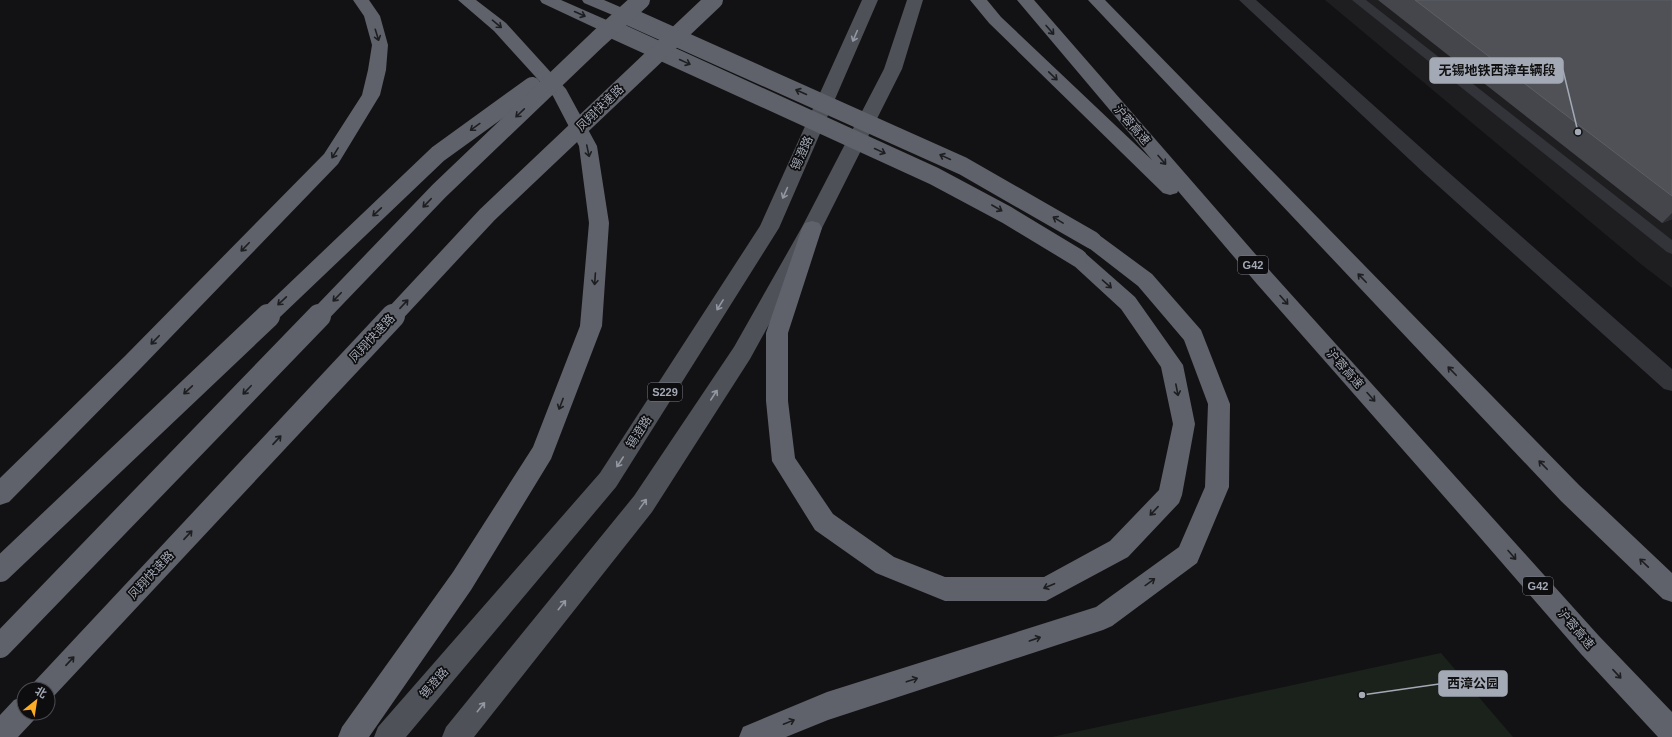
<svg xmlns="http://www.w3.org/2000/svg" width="1672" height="737" viewBox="0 0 1672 737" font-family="Helvetica,'Noto Sans SC',sans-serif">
  <rect width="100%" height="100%" fill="#121214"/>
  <!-- built -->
  <polygon fill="#1e1e21" points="1325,0 1672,0 1672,288 1642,265"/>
  <!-- green -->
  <polygon fill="#1a221b" points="1441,653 1513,737 1052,737"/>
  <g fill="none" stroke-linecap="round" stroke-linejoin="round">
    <!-- lane -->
    <polygon fill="#333439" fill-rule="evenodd" points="1352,0 1366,0 1672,240 1672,254 1667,252"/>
    <!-- street -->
    <polygon fill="#333439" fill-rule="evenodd" points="1239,0 1256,0 1439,164 1672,369 1672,391 1664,389 1425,174"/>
    <!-- primary -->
    <g fill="#4f5158" fill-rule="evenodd">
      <polygon points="862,0 878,0 779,228 616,487 406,737 374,737 378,727 600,473 760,226"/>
      <polygon points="907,0 923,0 902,69 822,228 750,359 652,512 474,737 442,737 446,727 634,496 734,347 802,227 884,69"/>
    </g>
    <!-- highway -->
    <g fill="#5f626a" fill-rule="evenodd">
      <polygon points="353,0 369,0 380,16 388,45 386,70 380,95 338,164 141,368 9,502 0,505 0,478 125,356 324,154 362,95 368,70 372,45 364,16"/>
      <polygon points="458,0 476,0 506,23 566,89 597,146 609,223 602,326 551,459 471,590 369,737 338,737 342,727 453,572 533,447 580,326 589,223 579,146 553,96 494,31"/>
      <polygon points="540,0 561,0 618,25 620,29 618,33 612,34 606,33 542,3"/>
      <polygon points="582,0 604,0 634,13 636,16 634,19 628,21 622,19 584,3"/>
      <polygon points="970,0 987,0 1001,17 1152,160 1017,0 1034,0 1271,272 1599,636 1672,712 1672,737 1658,737 1581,654 1477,534 1257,284 1178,191 1177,193 1170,195 1163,193 989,23"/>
      <polygon points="1088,0 1105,0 1579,485 1672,573 1672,602 1663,599 1561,501"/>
      <polygon points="812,221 819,223 822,228 788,333 788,401 795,458 833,514 894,557 945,577 1044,577 1110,541 1159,490 1173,424 1161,367 1121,309 1071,263 1068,258 1071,253 1078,250 1085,253 1135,297 1183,365 1195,424 1182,495 1179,503 1128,557 1046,601 945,601 876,573 815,530 772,461 766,401 766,333 802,228 805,223"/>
      <polygon points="1092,233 1099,235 1152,274 1201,330 1230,404 1229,487 1197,563 1112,626 1103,630 828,720 786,737 739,737 743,727 827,692 1096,607 1179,547 1205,487 1208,404 1184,340 1138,286 1085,245 1082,240 1085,235"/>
      <polygon points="24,696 24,713 37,713 34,720 18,737 0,737 0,715 14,700"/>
    </g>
    <!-- highway-bridge-far1 -->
    <g stroke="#5f626a" stroke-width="18">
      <polyline points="628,16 963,166 1092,240"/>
      <polyline points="612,29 934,176 1007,215 1078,258"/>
      <polyline points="267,317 438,154 532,86"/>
      <polyline points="318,317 439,191 598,39 641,0"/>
      <polyline points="392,317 487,215 714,0"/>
    </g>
    <!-- highway-bridge -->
    <g stroke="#5f626a" stroke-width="24">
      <polyline points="0,570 268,316"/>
      <polyline points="0,646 319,316"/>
      <polyline points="44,689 393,316"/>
    </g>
  </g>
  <!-- wall -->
  <polygon fill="#45464c" points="1378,0 1672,0 1672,219 1662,223"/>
  <!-- shaded-wall -->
  <polygon fill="#2c2d31" points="1672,213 1672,219 1662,223"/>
  <!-- building -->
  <polygon fill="#4f5157" stroke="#5c5f66" points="1415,0 1672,0 1672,196"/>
  <!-- one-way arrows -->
  <defs><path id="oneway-shaft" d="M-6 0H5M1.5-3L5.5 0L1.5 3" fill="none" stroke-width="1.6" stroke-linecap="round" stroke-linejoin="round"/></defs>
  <g stroke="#1d1e21">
    <use href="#oneway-shaft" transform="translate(580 14) rotate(24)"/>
    <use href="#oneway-shaft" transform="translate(497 24) rotate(40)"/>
    <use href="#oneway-shaft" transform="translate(1050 30) rotate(49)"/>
    <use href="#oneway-shaft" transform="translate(377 35) rotate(73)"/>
    <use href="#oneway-shaft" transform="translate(685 62) rotate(25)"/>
    <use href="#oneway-shaft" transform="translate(1053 76) rotate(44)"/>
    <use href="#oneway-shaft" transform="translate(801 92) rotate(-156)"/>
    <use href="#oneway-shaft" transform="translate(520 113) rotate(136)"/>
    <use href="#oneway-shaft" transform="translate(475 127) rotate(144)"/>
    <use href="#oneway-shaft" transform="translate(588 151) rotate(78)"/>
    <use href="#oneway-shaft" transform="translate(880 151) rotate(25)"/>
    <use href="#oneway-shaft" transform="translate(335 153) rotate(122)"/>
    <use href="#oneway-shaft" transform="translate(945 157) rotate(-155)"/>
    <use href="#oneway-shaft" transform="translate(1162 160) rotate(49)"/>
    <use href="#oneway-shaft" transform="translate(427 203) rotate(134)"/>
    <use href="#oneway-shaft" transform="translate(997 208) rotate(30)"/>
    <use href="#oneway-shaft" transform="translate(377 212) rotate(137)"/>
    <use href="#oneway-shaft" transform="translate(1058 220) rotate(-149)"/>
    <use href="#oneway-shaft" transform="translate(245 247) rotate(134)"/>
    <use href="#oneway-shaft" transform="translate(1362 278) rotate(-134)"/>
    <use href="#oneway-shaft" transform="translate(595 279) rotate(94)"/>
    <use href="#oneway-shaft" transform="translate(1107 284) rotate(41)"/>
    <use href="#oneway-shaft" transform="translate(337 297) rotate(134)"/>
    <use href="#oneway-shaft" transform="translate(1284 300) rotate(48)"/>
    <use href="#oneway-shaft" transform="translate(282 301) rotate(137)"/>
    <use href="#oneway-shaft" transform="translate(404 304) rotate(-47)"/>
    <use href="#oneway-shaft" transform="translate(155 340) rotate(134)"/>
    <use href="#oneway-shaft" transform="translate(1452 371) rotate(-134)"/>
    <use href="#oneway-shaft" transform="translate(188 390) rotate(137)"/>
    <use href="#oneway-shaft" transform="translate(247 390) rotate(134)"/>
    <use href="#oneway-shaft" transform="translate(1177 390) rotate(79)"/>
    <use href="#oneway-shaft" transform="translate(1371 397) rotate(48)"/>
    <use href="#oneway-shaft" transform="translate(561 404) rotate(111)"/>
    <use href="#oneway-shaft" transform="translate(277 440) rotate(-47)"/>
    <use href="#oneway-shaft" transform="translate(1543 465) rotate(-134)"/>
    <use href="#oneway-shaft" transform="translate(1154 511) rotate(133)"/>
    <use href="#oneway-shaft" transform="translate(188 535) rotate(-47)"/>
    <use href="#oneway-shaft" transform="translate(1512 555) rotate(49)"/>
    <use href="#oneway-shaft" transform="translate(1644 563) rotate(-136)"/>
    <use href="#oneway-shaft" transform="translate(1150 582) rotate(-36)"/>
    <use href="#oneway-shaft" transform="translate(1049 586) rotate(157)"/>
    <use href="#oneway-shaft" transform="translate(1035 639) rotate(-19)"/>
    <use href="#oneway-shaft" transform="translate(70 661) rotate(-47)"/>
    <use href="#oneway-shaft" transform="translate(1617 674) rotate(47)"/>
    <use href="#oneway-shaft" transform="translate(912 680) rotate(-18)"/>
    <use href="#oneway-shaft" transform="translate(789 722) rotate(-22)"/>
  </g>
  <g stroke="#9297a2">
    <use href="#oneway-shaft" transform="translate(855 36) rotate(113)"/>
    <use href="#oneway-shaft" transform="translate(785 193) rotate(114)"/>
    <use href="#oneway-shaft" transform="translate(720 305) rotate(122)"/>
    <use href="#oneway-shaft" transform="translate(714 395) rotate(-57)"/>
    <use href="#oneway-shaft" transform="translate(620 462) rotate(123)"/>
    <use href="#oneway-shaft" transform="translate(643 504) rotate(-54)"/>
    <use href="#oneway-shaft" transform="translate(562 605) rotate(-51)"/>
    <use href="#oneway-shaft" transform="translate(481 707) rotate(-51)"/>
  </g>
  <g text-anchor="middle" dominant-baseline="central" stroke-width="3.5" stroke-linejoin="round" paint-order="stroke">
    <!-- shield labels -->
    <g fill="#0d0d0f" stroke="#767a83" stroke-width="1">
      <rect x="1238" y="256" width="30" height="18" rx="3"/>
      <rect x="648" y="383" width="34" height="18" rx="3"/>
      <rect x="1523" y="577" width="30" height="18" rx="3"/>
    </g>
    <g font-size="11" font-weight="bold" fill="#a3a9b5">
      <text x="1253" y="265">G42</text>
      <text x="665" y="392">S229</text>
      <text x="1538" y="586">G42</text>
    </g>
    <!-- street labels -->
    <g font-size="12" fill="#a3a9b5" stroke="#0d0d0f">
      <text transform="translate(600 108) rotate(-44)">凤翔快速路</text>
      <text transform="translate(1132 125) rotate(49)">沪蓉高速</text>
      <text transform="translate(802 153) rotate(-66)">锡澄路</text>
      <text transform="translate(372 338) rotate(-47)">凤翔快速路</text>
      <text transform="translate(1345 369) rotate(48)">沪蓉高速</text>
      <text transform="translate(639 432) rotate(-57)">锡澄路</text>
      <text transform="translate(151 575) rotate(-47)">凤翔快速路</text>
      <text transform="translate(1576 629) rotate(49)">沪蓉高速</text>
      <text transform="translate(434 683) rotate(-49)">锡澄路</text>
    </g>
  </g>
  <!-- callouts -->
  <path fill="none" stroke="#a3a9b5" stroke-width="1.5" d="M1578 132L1563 70M1362 695L1439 684"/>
  <g fill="#a3a9b5" stroke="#0d0d0f" stroke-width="1.5">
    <circle cx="1578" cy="132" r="4"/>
    <circle cx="1362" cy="695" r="4"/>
  </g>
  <g fill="#a3a9b5" stroke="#a3a9b5" stroke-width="1.5">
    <rect x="1430" y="58" width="133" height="25" rx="4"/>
    <rect x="1439" y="671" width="68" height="25" rx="4"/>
  </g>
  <g font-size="13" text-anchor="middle" font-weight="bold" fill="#111">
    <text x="1497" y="75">无锡地铁西漳车辆段</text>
    <text x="1473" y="688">西漳公园</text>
  </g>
  <!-- north arrow -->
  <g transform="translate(36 701) rotate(30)"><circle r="19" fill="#0d0d0f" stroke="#494b51"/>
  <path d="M0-3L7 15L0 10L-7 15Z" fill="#fbab24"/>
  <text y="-6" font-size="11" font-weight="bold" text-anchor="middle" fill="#a3a9b5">北</text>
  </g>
</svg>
